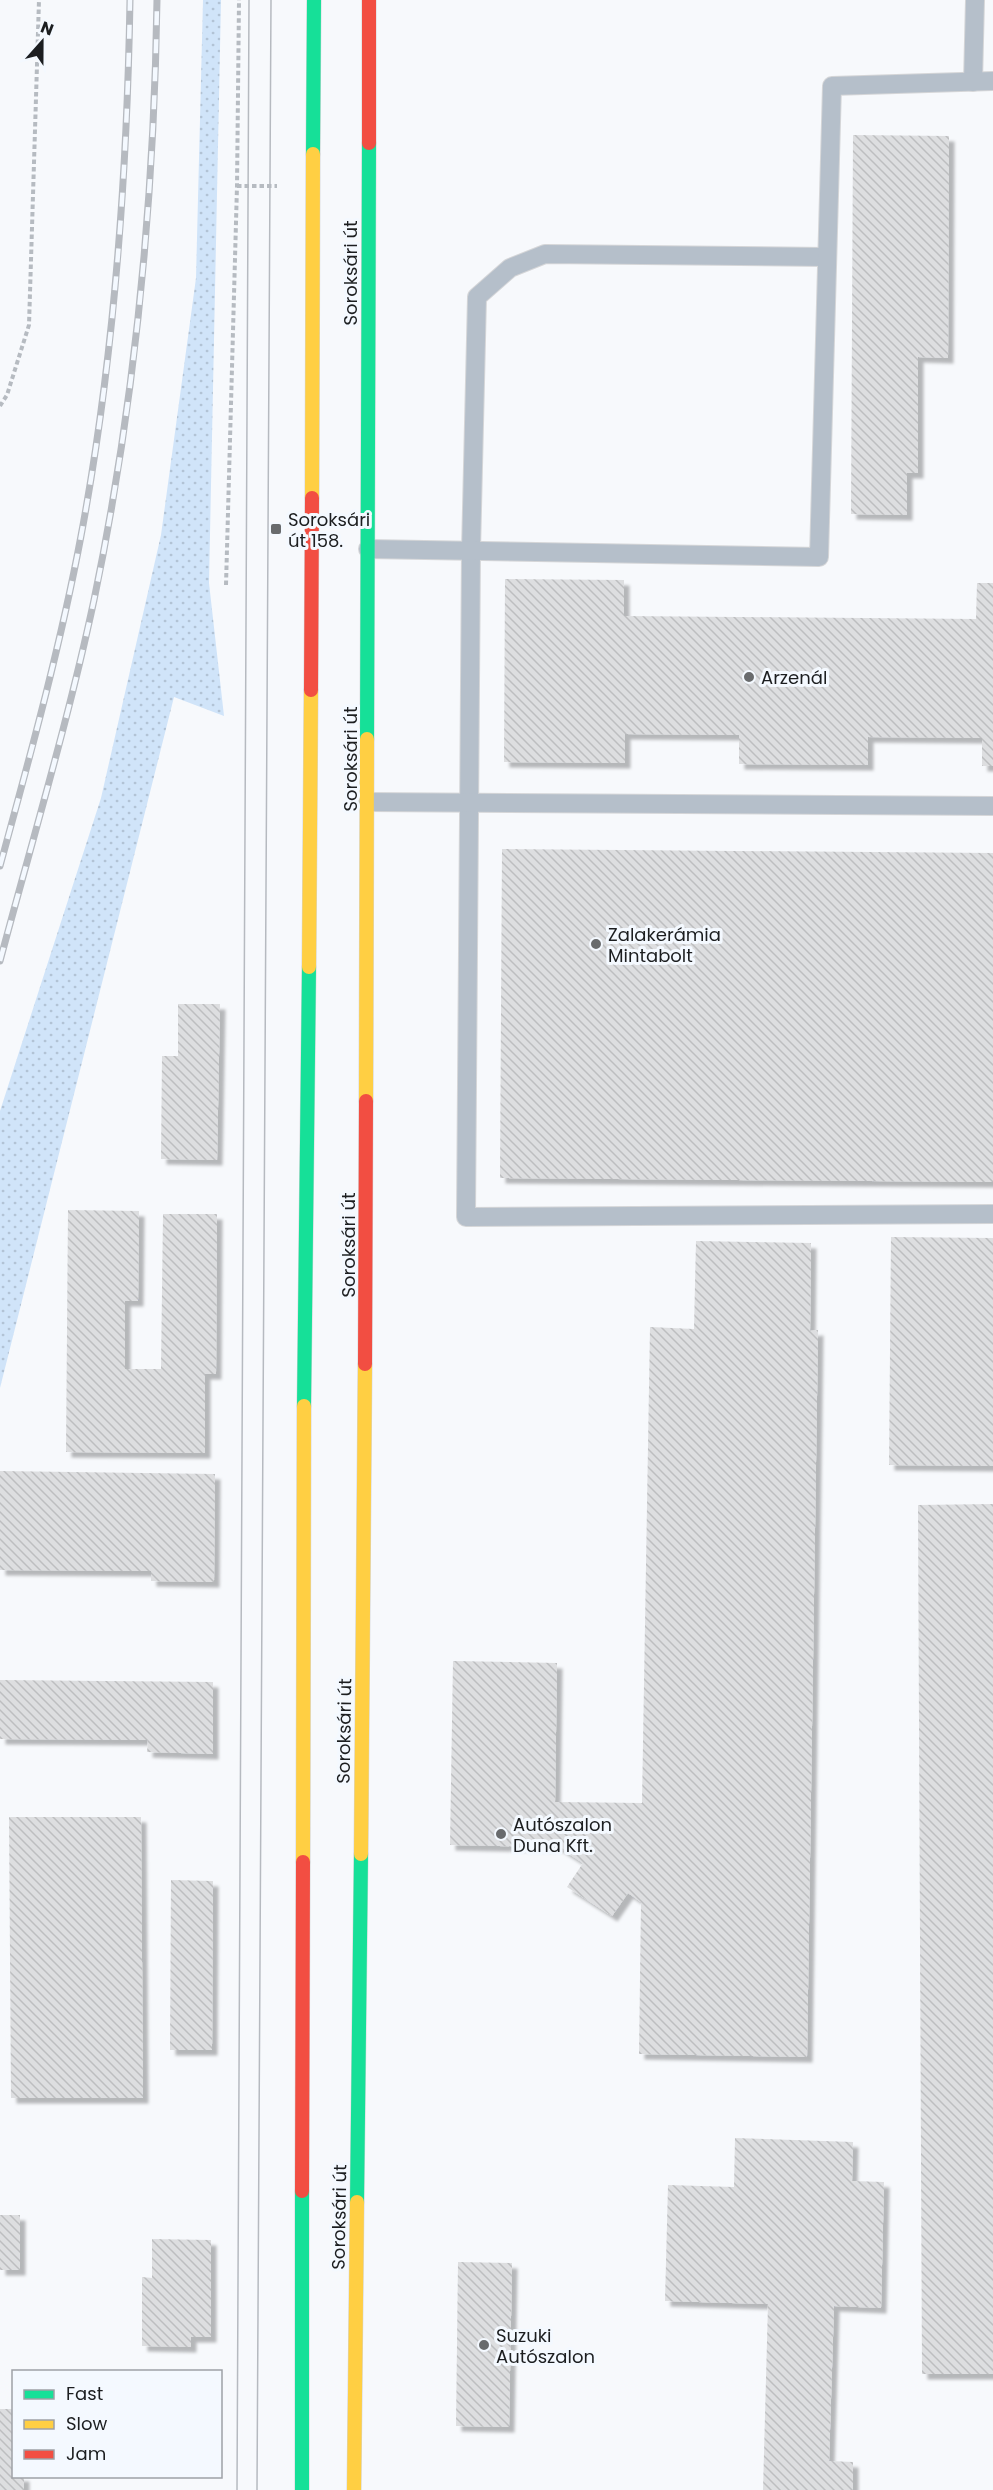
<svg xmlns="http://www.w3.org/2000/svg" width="993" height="2490" viewBox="0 0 993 2490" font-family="Poppins,sans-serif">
  <defs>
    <pattern id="grass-dots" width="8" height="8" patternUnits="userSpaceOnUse" patternTransform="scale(1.5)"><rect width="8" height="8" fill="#d0e4f9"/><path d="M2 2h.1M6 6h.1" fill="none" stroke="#b2c3d5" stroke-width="1.8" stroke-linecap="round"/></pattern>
    <pattern id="building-back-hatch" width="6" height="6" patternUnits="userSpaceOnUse" patternTransform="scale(1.5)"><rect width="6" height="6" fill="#dddee0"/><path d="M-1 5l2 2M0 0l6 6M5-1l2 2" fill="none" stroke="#bdbec0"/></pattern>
    <filter id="shadow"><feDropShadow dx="5.5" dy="5.5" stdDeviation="1.5" flood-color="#0004"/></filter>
  </defs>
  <rect width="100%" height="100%" fill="#f7f9fc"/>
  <!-- grass -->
  <polygon fill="url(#grass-dots)" points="203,0 221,0 209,583 224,716 174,697 0,1388 0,1111 101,798 161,535 196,278"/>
  <!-- building -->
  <g fill="url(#building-back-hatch)" filter="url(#shadow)">
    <polygon points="853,135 949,136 948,358 918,357 918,473 907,473 907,515 851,514"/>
    <polygon points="505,579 624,580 624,616 976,619 977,583 993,583 993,766 982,766 982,738 868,737 868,765 739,764 739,735 625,734 625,763 504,762"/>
    <polygon points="502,849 993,853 993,1182 500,1178"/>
    <polygon points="178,1004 220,1004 217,1160 161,1159 162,1056 178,1056"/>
    <polygon points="68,1210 139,1211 138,1301 125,1301 125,1369 161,1369 163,1214 217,1214 216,1374 205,1374 205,1453 66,1452"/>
    <polygon points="891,1237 993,1238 993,1466 889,1465"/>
    <polygon points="696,1241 811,1243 810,1331 818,1330 807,2057 639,2054 641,1902 628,1893 612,1916 567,1887 583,1863 558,1847 450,1845 453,1661 557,1663 555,1802 642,1803 650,1327 694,1329"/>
    <polygon points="0,1471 215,1474 214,1582 151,1581 151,1571 0,1570"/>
    <polygon points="993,1504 993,2374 922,2374 918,1505"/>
    <polygon points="0,1680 213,1682 213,1754 147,1752 148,1740 0,1739"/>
    <polygon points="9,1817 141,1817 143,2098 11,2098"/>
    <polygon points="171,1880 213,1881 212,2050 170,2050"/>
    <polygon points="735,2138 853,2142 852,2181 884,2182 881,2308 834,2306 829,2461 853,2462 853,2490 763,2490 768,2304 665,2301 668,2185 734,2187"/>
    <rect x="0" y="2215" width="20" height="55"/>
    <polygon points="152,2239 211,2240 211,2337 191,2337 191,2347 142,2346 142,2277 152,2278"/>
    <polygon points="458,2262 512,2263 509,2427 456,2426"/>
    <polygon points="0,2409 14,2409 14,2476 24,2476 24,2490 0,2490"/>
  </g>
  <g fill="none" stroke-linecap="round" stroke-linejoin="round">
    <defs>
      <g id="lane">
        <polyline points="973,82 975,0"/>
        <polyline points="826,257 545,254 510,268 477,297 471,551 466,1217 993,1214"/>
        <polyline points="368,549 819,557 832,86 993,81"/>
        <polyline points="368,802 993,806"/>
      </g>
      <g id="fast">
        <polyline points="313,154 314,0"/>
        <polyline points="367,739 369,143"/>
        <polyline points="304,1406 309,967"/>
        <polyline points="357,2202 361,1854"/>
        <polyline points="302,2490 302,2191"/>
      </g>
      <g id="slow">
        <polyline points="312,498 313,154"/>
        <polyline points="309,967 311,690"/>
        <polyline points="366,1101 367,739"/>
        <polyline points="361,1854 365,1364"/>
        <polyline points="303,1862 304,1406"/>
        <polyline points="354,2490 357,2202"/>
      </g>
      <g id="jam">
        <polyline points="369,143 369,0"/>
        <polyline points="311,690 312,498"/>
        <polyline points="365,1364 366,1101"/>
        <polyline points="302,2191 303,1862"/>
      </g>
    </defs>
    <!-- lane casing -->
    <use href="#lane" stroke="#d5d6d8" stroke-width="20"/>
    <!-- fast casing -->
    <use href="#fast" stroke="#d5d6d8" stroke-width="15"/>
    <!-- slow casing -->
    <use href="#slow" stroke="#d5d6d8" stroke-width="15"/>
    <!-- jam casing -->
    <use href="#jam" stroke="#d5d6d8" stroke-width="15"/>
    <!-- path -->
    <g stroke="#b6bbc1" stroke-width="4" stroke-dasharray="4.5 3" stroke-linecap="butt">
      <polyline points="237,186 277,186"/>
      <polyline points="0,406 7,395 29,325 39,0"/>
      <polyline points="226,585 237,186 239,0"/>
    </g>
    <!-- lane -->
    <use href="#lane" stroke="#b5bfca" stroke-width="18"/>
    <!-- fast -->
    <use href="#fast" stroke="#16e098" stroke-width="14"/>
    <!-- slow -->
    <use href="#slow" stroke="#ffcf43" stroke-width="14"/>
    <!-- jam -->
    <use href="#jam" stroke="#f24e42" stroke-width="14"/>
    <!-- tram -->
    <g stroke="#b6bac0" stroke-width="1.5">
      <polyline points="237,2490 249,0"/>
      <polyline points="257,2490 271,0"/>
    </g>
    <defs>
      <g id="rail">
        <path d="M 0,866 C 30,756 60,648 81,536 C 114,360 127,179 130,0"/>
        <path d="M 0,961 C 32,841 68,722 94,600 C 135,403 154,201 157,0"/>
      </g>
    </defs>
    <!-- rail casing -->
    <use href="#rail" stroke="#b6bac0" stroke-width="7"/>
    <!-- rail -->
    <use href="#rail" stroke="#f4f9ff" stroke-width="4.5" stroke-dasharray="14" stroke-linecap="butt"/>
  </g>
  <!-- markers -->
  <g fill="#696b6d" stroke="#f4f9ff" stroke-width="2">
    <rect x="270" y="523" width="12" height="12" rx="3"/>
    <circle cx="749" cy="677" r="6"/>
    <circle cx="596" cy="944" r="6"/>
    <circle cx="501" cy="1834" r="6"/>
    <circle cx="484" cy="2345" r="6"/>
  </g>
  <g text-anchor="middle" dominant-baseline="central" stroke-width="6" stroke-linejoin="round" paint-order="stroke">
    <!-- street labels -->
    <g font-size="18" fill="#1c1e20" stroke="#f4f9ff">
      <text transform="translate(350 273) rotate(-90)">Soroksári út</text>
      <text transform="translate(350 759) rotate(-90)">Soroksári út</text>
      <text transform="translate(348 1245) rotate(-90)">Soroksári út</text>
      <text transform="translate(344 1731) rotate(-89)">Soroksári út</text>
      <text transform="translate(339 2217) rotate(-89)">Soroksári út</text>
    </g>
    <!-- poi labels -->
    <g font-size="18" fill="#1c1e20" stroke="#f4f9ff" text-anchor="start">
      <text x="288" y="519">Soroksári<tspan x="288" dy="21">út 158.</tspan></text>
      <text x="761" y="677">Arzenál</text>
      <text x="608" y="934">Zalakerámia<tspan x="608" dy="21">Mintabolt</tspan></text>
      <text x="513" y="1824">Autószalon<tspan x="513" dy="21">Duna Kft.</tspan></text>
      <text x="496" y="2335">Suzuki<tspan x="496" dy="21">Autószalon</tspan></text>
    </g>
  </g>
  <!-- legend -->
  <rect x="12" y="2370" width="210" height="108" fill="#f4f9ff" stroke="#9ea1a6" stroke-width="1.5"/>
  <rect x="24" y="2390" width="30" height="9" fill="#16e098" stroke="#9ea1a6" stroke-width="1.5"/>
  <text x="66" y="2400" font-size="18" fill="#1c1e20">Fast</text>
  <rect x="24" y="2420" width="30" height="9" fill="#ffcf43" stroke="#9ea1a6" stroke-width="1.5"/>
  <text x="66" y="2430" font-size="18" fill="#1c1e20">Slow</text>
  <rect x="24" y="2450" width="30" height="9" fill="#f24e42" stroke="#9ea1a6" stroke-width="1.5"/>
  <text x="66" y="2460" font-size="18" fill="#1c1e20">Jam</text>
  <!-- north arrow -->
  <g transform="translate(42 42) rotate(21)" stroke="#f4f9ff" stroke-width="4.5" paint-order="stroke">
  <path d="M0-4.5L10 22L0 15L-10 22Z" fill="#1c1e20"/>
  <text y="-9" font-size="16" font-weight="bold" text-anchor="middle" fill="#1c1e20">N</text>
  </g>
</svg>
